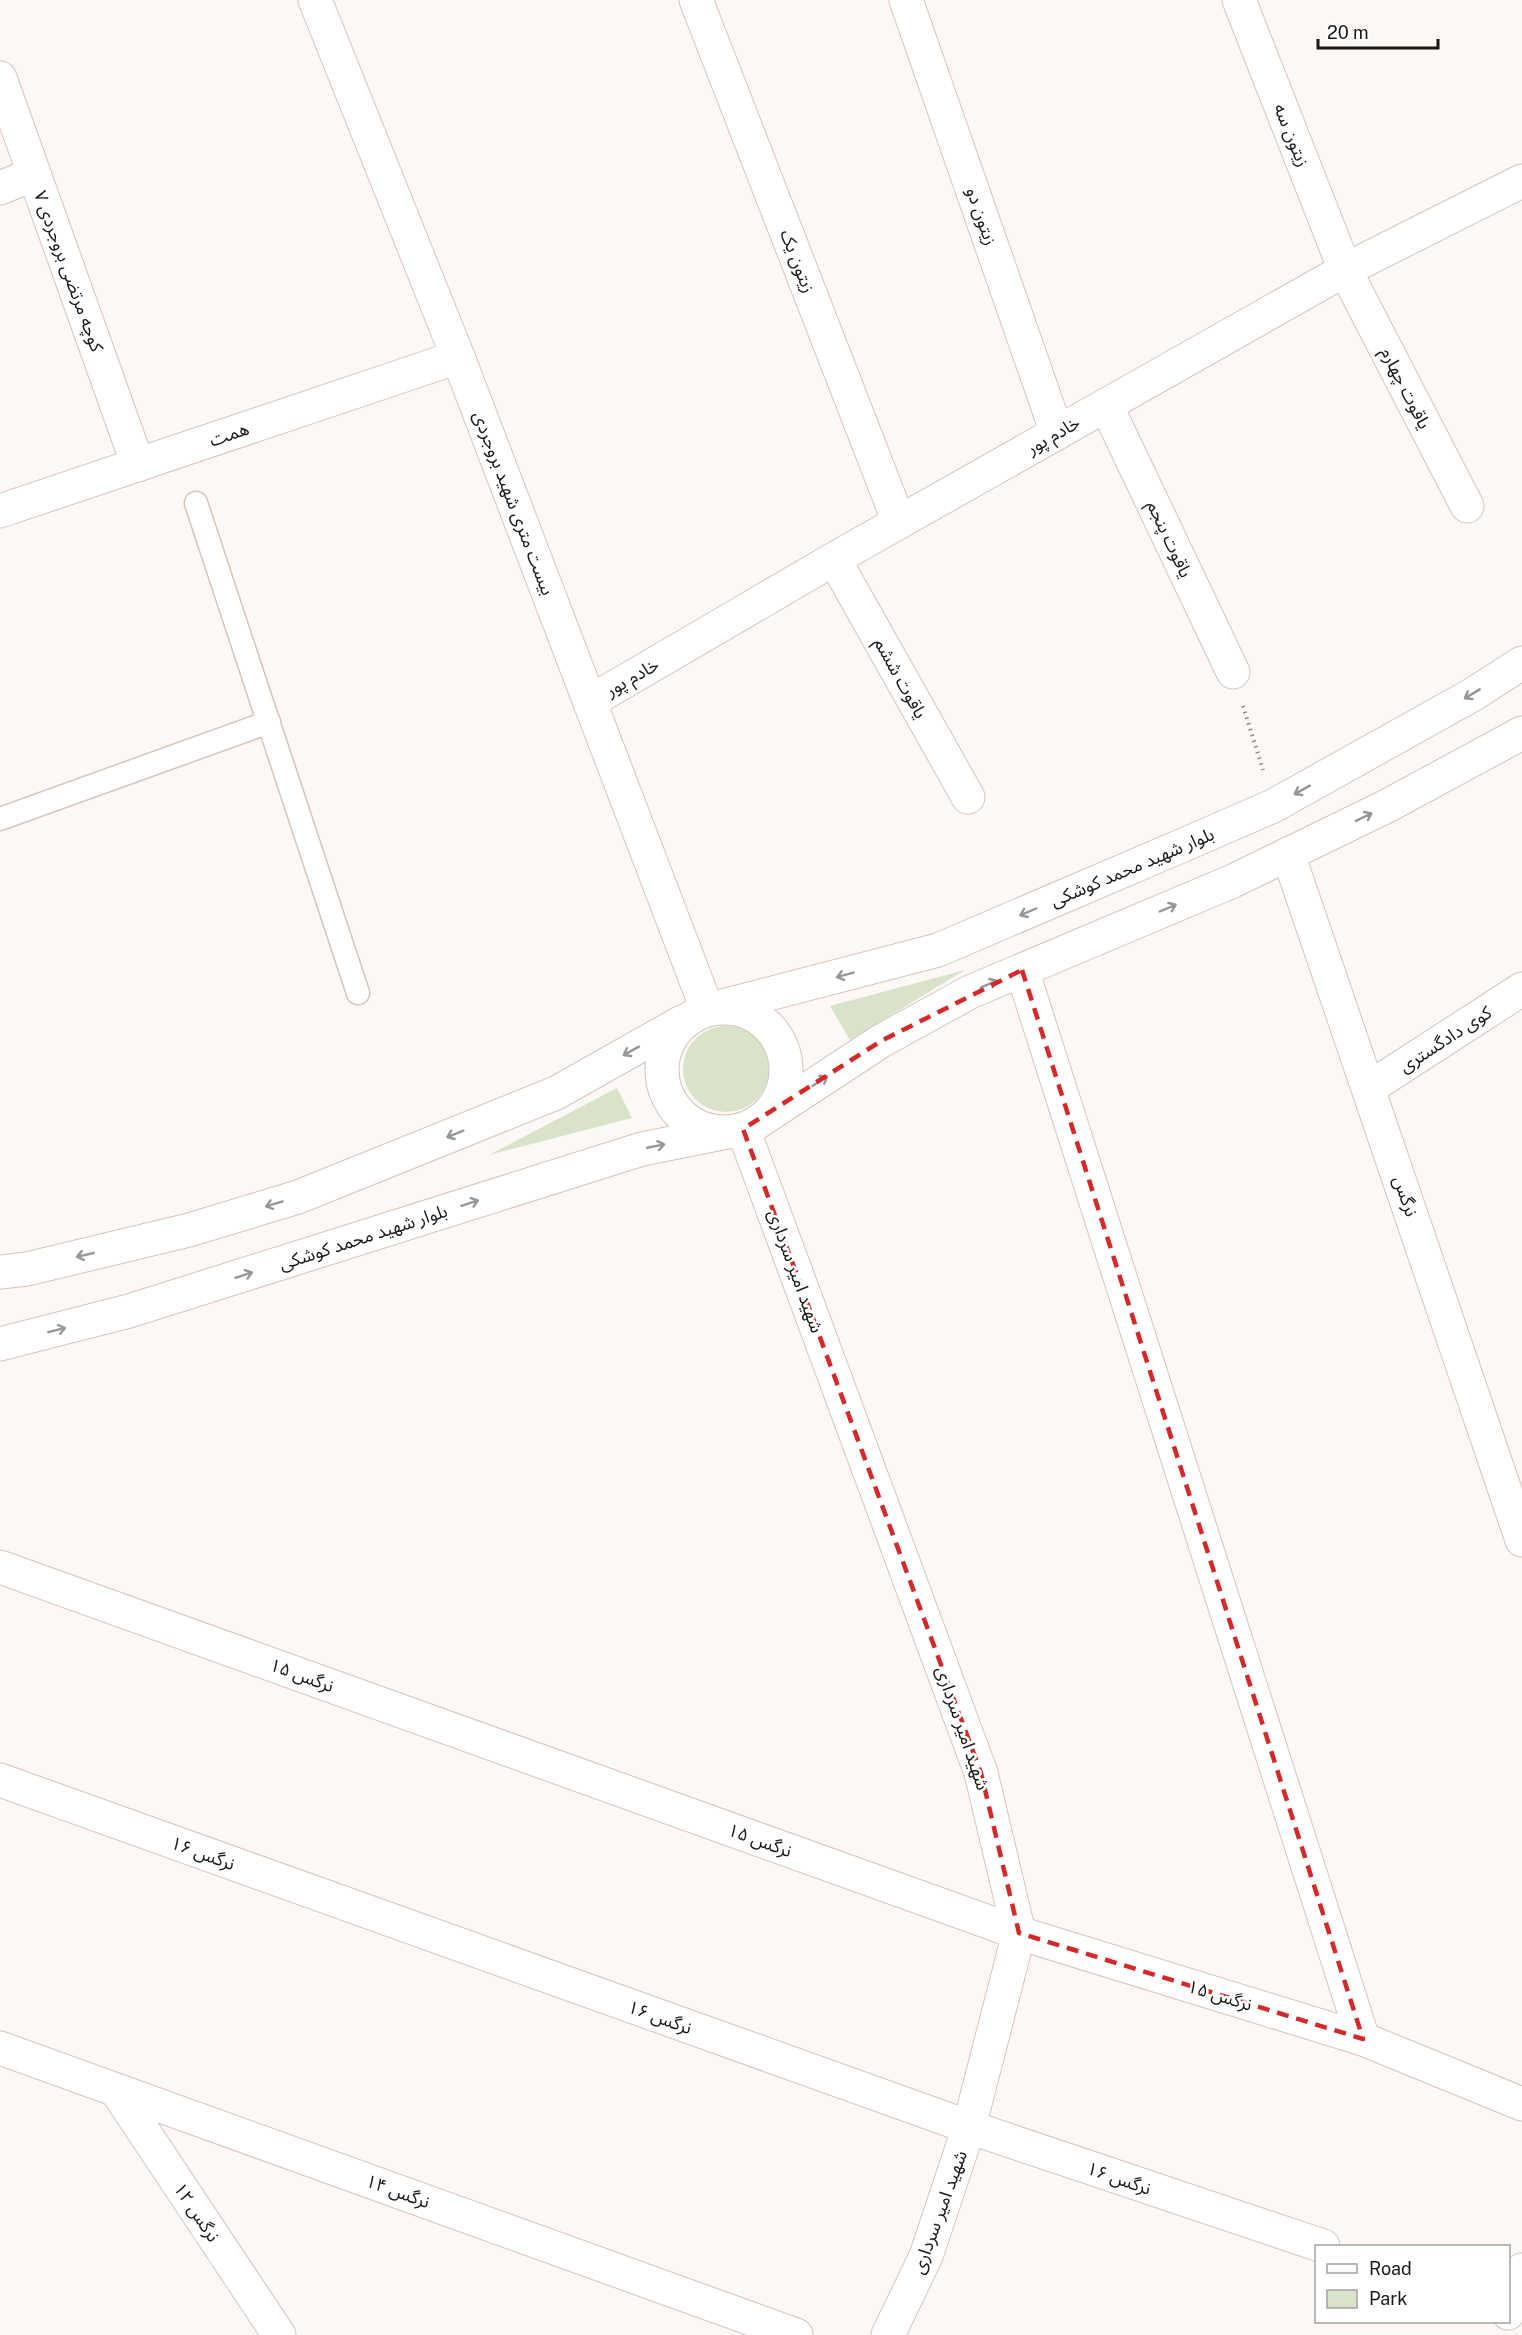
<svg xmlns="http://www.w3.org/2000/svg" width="1522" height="2335" viewBox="0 0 1522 2335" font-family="'Public Sans','Noto Sans Arabic',sans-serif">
  <rect width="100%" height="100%" fill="#fdf8f5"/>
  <!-- green -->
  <g fill="#d9e3ca">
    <polygon points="965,970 850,1040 830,1006"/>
    <circle cx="726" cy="1069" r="43"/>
    <polygon points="617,1088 632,1118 489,1155"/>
  </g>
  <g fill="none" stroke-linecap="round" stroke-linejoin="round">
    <defs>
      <g id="lane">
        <polyline points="196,503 358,993"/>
        <polyline points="0,819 269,722"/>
      </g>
      <g id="street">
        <polyline points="696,0 899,522"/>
        <polyline points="906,0 1057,433"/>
        <polyline points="1239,0 1345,270 1467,506"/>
        <polyline points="0,78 138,465"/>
        <polyline points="0,188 34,174"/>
        <polyline points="1106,405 1233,672"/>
        <polyline points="0,511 458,357"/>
        <polyline points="834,559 968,797"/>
        <polyline points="591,701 834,559 1345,270 1522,181"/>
        <polyline points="1022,970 1363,2039"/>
        <polyline points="1369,1088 1522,989"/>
        <polyline points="0,1567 1019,1933 1363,2039 1522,2104"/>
        <polyline points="0,1780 969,2127 1323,2246"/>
        <polyline points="0,2048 796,2335"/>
        <polyline points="116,2090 279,2335"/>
      </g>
      <g id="secondary">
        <polyline points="315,0 458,357 707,1009"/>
        <polyline points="1288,854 1522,1540"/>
        <circle cx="724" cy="1070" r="62"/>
        <polyline points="715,1008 938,950 1188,843 1273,806 1472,695 1522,663"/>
        <polyline points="753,1125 881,1041 970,992 1233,881 1387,806 1522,733"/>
        <polyline points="743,1129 981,1773 1019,1933 969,2127 926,2256 888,2335"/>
        <polyline points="0,1272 27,1269 189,1230 298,1197 556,1093 682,1022"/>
        <polyline points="0,1344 129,1311 642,1149 727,1132"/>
        <polyline points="1508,2313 1522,2270"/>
      </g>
    </defs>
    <!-- lane casing -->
    <use href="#lane" stroke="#d3c6bd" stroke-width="25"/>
    <!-- street casing -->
    <use href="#street" stroke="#d3c6bd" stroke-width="35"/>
    <!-- secondary casing -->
    <use href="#secondary" stroke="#d3c6bd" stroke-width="35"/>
    <!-- path -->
    <polyline stroke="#8f8b88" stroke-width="4" stroke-dasharray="1.5 4.5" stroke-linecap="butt" points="1243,706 1263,770"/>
    <!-- lane -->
    <use href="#lane" stroke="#fff" stroke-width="22"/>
    <!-- street -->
    <use href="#street" stroke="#fff" stroke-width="33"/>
    <!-- secondary -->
    <use href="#secondary" stroke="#fff" stroke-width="33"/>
  </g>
  <!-- one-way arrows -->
  <defs><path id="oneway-shaft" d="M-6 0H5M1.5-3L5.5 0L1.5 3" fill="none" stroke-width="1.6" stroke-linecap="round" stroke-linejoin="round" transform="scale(1.5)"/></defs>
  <g stroke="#989795">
    <use href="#oneway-shaft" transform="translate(1472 694) rotate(149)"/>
    <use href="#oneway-shaft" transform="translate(1302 790) rotate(151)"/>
    <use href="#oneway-shaft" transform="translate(1364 817) rotate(-26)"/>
    <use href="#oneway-shaft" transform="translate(1168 908) rotate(-23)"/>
    <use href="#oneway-shaft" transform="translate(1028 912) rotate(157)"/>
    <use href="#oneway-shaft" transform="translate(845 975) rotate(165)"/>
    <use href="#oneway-shaft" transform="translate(989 984) rotate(-23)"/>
    <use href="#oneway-shaft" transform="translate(631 1051) rotate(151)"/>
    <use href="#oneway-shaft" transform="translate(820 1081) rotate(-33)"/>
    <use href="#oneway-shaft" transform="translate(455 1134) rotate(158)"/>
    <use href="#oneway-shaft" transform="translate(656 1146) rotate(-11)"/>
    <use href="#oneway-shaft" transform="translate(470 1203) rotate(-18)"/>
    <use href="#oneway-shaft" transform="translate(274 1204) rotate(163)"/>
    <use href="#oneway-shaft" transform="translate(85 1255) rotate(167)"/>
    <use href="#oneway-shaft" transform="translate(244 1275) rotate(-18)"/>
    <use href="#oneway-shaft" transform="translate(57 1330) rotate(-14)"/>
  </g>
  <!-- marked area -->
  <path fill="none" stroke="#d62828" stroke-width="4.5" stroke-dasharray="12 8" stroke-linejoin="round" d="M 1022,970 L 1363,2039 L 1019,1933 L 981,1773 L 743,1129 L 881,1041 Z"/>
  <g text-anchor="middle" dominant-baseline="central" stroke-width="5" stroke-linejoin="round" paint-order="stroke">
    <!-- street labels -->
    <g font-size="18" fill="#1b1714" stroke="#fff">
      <text transform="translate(1292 135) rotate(68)">زیتون سه</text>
      <text transform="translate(982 216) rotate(71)">زیتون دو</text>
      <text transform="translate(798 261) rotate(69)">زیتون یک</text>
      <text transform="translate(69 271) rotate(70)">کوچه مرتضی بروجردی ۷</text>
      <text transform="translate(1406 388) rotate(63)">یاقوت چهارم</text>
      <text transform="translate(229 434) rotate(-19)">همت</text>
      <text transform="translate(1053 435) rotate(-30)">خادم پور</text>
      <text transform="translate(514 503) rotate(69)">بیست متری شهید بروجردی</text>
      <text transform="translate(1170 539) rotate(65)">یاقوت پنجم</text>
      <text transform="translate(632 677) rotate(-30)">خادم پور</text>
      <text transform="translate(901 678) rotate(61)">یاقوت ششم</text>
      <text transform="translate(1132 867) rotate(-23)">بلوار شهید محمد کوشکی</text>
      <text transform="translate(1445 1039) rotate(-33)">کوی دادگستری</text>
      <text transform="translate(1406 1196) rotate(71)">نرگس</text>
      <text transform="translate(363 1237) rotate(-18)">بلوار شهید محمد کوشکی</text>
      <text transform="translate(796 1271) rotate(70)">شهید امیر سرداری</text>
      <text transform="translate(302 1675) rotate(20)">نرگس ۱۵</text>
      <text transform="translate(963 1728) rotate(71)">شهید امیر سرداری</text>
      <text transform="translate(760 1840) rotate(20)">نرگس ۱۵</text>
      <text transform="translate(203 1853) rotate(20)">نرگس ۱۶</text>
      <text transform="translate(1220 1995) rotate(17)">نرگس ۱۵</text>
      <text transform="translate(660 2017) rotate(20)">نرگس ۱۶</text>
      <text transform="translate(1119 2178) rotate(19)">نرگس ۱۶</text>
      <text transform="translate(398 2191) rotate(20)">نرگس ۱۴</text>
      <text transform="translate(197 2212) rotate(56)">نرگس ۱۲</text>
      <text transform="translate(939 2212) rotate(-70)">شهید امیر سرداری</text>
    </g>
  </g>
  <!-- legend -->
  <rect x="1315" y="2245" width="195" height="78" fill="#ffffff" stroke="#a4a2a1" stroke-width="1.5"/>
  <rect x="1327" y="2264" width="30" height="9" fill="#ffffff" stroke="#a4a2a1" stroke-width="1.5"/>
  <text x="1369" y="2275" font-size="18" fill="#1b1714">Road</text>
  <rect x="1327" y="2290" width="30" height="18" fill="#d9e3ca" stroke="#a4a2a1" stroke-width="1.5"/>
  <text x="1369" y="2305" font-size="18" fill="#1b1714">Park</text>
  <!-- scale -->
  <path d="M1318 39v9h120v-9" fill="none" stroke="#1b1714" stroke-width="3"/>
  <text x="1327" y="39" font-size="18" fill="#1b1714" stroke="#ffffff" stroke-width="4.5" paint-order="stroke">20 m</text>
</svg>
